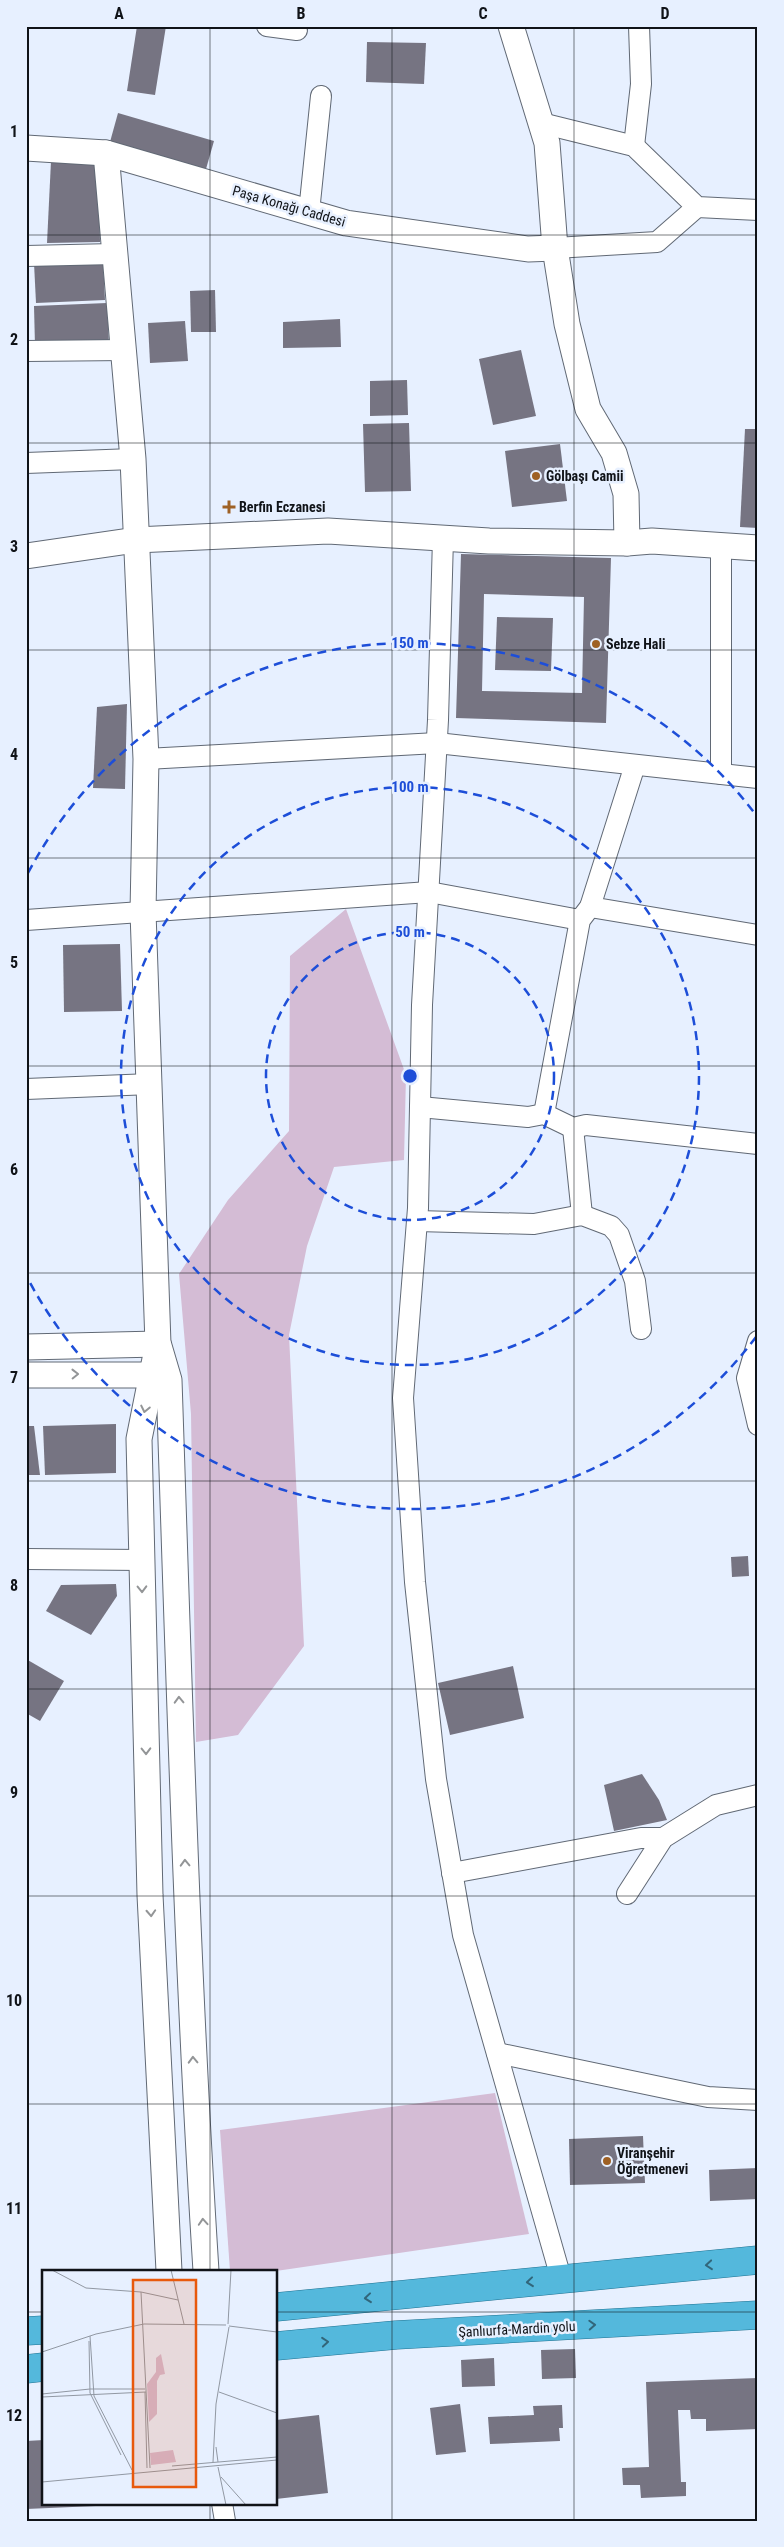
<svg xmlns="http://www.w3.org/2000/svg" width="784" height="2547" viewBox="0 0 784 2547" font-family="'Roboto Condensed',sans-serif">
  <rect width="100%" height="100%" fill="#e7f0ff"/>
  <!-- green -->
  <g fill="#d4bcd5">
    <polygon points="346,909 406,1075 404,1160 334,1167 307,1246 289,1335 304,1646 238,1735 196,1742 191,1414 179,1274 228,1200 289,1131 290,956"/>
    <polygon points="495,2093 529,2234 276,2271 230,2271 220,2130"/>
  </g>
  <!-- building -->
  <g fill="#767482" fill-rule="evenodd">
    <polygon points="137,26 166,26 155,95 127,91"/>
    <polygon points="367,42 426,43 424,84 366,82"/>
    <polygon points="118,113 214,141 206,169 110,142"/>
    <polygon points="51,161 99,164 100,242 47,243"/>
    <polygon points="103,259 105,300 36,303 34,263"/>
    <polygon points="215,290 216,332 191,332 190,291"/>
    <polygon points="107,303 109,344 35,346 34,306"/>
    <polygon points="340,319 341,347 283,348 283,322"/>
    <polygon points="185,321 188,361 150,363 148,323"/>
    <polygon points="521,350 536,416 493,425 479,359"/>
    <polygon points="407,380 408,415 370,416 370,381"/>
    <polygon points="409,423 411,491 365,492 363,424"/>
    <polygon points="745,429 758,429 758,528 740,527"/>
    <polygon points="560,444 567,501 512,507 505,451"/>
    <path d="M 461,554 L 611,558 L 606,723 L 456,718 ZM 484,594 L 584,597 L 582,693 L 482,691 Z"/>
    <polygon points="497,617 553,618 551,671 495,670"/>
    <polygon points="127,704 125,789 93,788 97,707"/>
    <polygon points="120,944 122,1011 64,1012 63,945"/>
    <polygon points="116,1424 116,1473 45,1475 43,1426"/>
    <polygon points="26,1426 34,1426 40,1475 26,1475"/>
    <polygon points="748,1556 749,1576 732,1577 731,1557"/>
    <polygon points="116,1584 117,1596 91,1635 46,1611 61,1585"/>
    <polygon points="26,1659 64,1681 40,1721 26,1713"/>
    <polygon points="513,1666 524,1718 450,1735 438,1683"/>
    <polygon points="642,1774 659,1800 667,1820 614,1831 604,1785"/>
    <polygon points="643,2136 645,2183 570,2185 569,2139"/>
    <polygon points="758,2168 758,2199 710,2201 709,2170"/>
    <polygon points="575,2349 576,2378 542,2379 541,2350"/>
    <polygon points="494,2358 495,2386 462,2387 461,2360"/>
    <polygon points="758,2378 758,2429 706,2431 706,2419 691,2419 690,2410 678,2410 681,2482 686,2482 686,2496 641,2498 640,2485 623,2485 622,2468 649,2467 646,2382"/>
    <polygon points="460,2404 466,2452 436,2455 430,2408"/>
    <polygon points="562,2405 563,2428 559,2428 560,2441 490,2444 488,2417 534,2415 533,2406"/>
    <polygon points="319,2415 328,2493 276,2499 276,2420"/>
    <polygon points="44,2440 44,2503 119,2505 26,2509 26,2441"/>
  </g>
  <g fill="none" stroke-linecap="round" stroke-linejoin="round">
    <defs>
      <g id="minor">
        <polyline points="267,26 297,30"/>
        <polyline points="541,123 634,146 697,207 758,210"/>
        <polyline points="634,146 641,84 639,26"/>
        <polyline points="309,212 321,96"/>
        <polyline points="555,248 657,242 697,207"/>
        <polyline points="26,256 114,254"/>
        <polyline points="26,351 125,350"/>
        <polyline points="26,463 133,459"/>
        <polyline points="443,538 438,720 422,1005 418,1208 403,1398 415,1582 436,1779 463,1935 561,2278"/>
        <polyline points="721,546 721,774"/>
        <polyline points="146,759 437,743 758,778"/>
        <polyline points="590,907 758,935"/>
        <polyline points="26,920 429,892 580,920"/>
        <polyline points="26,1089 151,1084"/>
        <polyline points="420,1107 528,1117 544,1114 573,1128 586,1125 758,1144"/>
        <polyline points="544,1114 580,920 590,907 635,765"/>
        <polyline points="573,1128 582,1215"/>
        <polyline points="417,1221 534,1224 582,1215 611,1226 619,1235 635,1281 641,1329"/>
        <polyline points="758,1341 747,1378 758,1425"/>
        <polyline points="26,1559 142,1560"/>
        <polyline points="452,1873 641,1838 663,1838"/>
        <polyline points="627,1894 663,1838 716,1805 758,1795"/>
        <polyline points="497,2053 708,2097 758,2100"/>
        <polyline points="222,2503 225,2521"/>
      </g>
      <g id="tertiary">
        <polyline points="511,26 547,143 555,248 567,324 588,409 614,453 626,494 627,543"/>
        <polyline points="26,148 106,153 346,223 528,249 555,248"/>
        <polyline points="106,153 133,459 146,759 143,912 158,1344 139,1439 150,1895 169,2271"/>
        <polyline points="26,556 136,540 328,531 489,541 627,543 652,541 758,548"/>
        <path d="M 159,1346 L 169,1380 C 179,1677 187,1974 206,2271"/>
        <polyline points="26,1347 158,1344"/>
        <polyline points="26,1375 152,1375 168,1379"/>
      </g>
      <g id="trunk">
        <polyline points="276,2307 758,2260"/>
        <polyline points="26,2331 44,2330"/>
        <polyline points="276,2346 396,2335 758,2315"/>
        <polyline points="26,2369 44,2367"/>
      </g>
    </defs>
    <!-- minor casing -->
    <use href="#minor" stroke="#616975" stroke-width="22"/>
    <!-- tertiary casing -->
    <use href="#tertiary" stroke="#616975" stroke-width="27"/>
    <!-- trunk casing -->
    <use href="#trunk" stroke="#217392" stroke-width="29"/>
    <!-- minor -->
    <use href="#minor" stroke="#fff" stroke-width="20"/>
    <!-- tertiary -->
    <use href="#tertiary" stroke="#fff" stroke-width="25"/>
    <!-- trunk -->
    <use href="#trunk" stroke="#54b8dc" stroke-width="28"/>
  </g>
  <!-- one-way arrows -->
  <defs><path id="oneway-chevron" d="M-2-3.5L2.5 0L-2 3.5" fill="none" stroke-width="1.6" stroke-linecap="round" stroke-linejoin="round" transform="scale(1.25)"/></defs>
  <g stroke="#939597">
    <use href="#oneway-chevron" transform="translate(75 1374) rotate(-1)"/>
    <use href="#oneway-chevron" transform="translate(145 1409) rotate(102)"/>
    <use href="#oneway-chevron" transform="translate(142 1589) rotate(89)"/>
    <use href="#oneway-chevron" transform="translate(179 1700) rotate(-92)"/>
    <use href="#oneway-chevron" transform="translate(146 1751) rotate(89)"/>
    <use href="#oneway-chevron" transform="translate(185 1863) rotate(-92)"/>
    <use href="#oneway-chevron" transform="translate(151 1913) rotate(87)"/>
    <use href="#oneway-chevron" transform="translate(193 2060) rotate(-92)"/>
    <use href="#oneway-chevron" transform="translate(203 2222) rotate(-94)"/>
  </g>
  <g stroke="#32667a">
    <use href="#oneway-chevron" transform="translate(709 2265) rotate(175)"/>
    <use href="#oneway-chevron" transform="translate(530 2282) rotate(174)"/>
    <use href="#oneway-chevron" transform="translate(368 2298) rotate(174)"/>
    <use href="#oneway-chevron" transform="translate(592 2325) rotate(-3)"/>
    <use href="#oneway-chevron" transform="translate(325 2342) rotate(-5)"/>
  </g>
  <!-- grid -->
  <path fill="none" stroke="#101318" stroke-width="1" stroke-opacity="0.55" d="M 210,26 L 210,2271M 392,26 L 392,2521M 574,26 L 574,2521M 26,235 L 758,235M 26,443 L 758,443M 26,650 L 758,650M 26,858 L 758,858M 26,1066 L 758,1066M 26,1273 L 758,1273M 26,1481 L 758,1481M 26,1689 L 758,1689M 26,1896 L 758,1896M 26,2104 L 758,2104M 26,2312 L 44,2312M 276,2312 L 758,2312M 210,2503 L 210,2521"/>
  <!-- distance rings -->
  <g fill="none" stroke="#1d4ed8" stroke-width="2.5" stroke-dasharray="9 6">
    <circle cx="410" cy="1076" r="144"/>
    <circle cx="410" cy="1076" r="289"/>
    <path d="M756 1337A433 433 0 0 1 28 1279M28 873A433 433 0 0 1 756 815"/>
  </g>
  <!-- markers -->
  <g fill="#9e6125" stroke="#e7f0ff" stroke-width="2">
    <circle cx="536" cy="476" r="5"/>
    <path d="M226.5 499.5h5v5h5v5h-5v5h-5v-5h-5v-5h5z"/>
    <circle cx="596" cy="644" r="5"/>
    <circle cx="607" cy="2161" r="5"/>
  </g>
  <g text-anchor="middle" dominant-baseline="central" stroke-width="5" stroke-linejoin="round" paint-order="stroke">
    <!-- street labels -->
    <g font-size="14" fill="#101318" stroke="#e7f0ff">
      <text transform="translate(289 206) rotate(16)">Paşa Konağı Caddesi</text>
      <text transform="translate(517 2329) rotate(-3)">Şanlıurfa-Mardin yolu</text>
    </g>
    <!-- poi labels -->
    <g font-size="14" font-weight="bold" fill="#101318" stroke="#e7f0ff" text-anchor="start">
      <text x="546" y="476">Gölbaşı Camii</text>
      <text x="239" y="507">Berfin Eczanesi</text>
      <text x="606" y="644">Sebze Hali</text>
      <text x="617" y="2153">Viranşehir<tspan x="617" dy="16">Öğretmenevi</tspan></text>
    </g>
  </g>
  <!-- overview -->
  <g transform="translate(42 2270)">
    <rect width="235" height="235" fill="#e7f0ff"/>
    <path d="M 119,84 L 123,104 L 118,105 L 115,111 L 115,144 L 107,152 L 105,114 L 114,102 L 114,88 ZM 131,180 L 134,192 L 109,195 L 108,183 Z" fill="#d4bcd5"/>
    <path fill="none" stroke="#9198a3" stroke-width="1" d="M 10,0 L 44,18 L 99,22 L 136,30M 129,0 L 142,54M 99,22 L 108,198M 186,54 L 189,0M 187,56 L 235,62M 48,66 L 52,126 L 90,200M 47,71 L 48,123 L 79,185M 0,82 L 54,64 L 102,54 L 184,55M 103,122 L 105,198M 177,122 L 235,143M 0,124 L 48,119 L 103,119M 0,127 L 104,122M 174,177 L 176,192M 171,192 L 174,134 L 187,57M 130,196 L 235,187M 176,197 L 184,235M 179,207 L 204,235M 0,212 L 235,190"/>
    <path fill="#e8590c" fill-opacity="0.15" stroke="#e8590c" stroke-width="2.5" d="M 91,10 L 154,10 L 154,217 L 91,217 Z"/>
    <rect width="235" height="235" fill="none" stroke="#101318" stroke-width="2.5"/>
  </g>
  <circle cx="410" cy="1076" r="8" fill="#1d4ed8" stroke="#e7f0ff" stroke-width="2.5"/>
  <g font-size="15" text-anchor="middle" font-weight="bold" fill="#1d4ed8" stroke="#e7f0ff" stroke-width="5" stroke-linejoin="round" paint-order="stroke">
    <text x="410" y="648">150 m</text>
    <text x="410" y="792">100 m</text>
    <text x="410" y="937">50 m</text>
  </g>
  <!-- border -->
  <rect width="784" height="2547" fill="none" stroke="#e7f0ff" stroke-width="55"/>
  <rect x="28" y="28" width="728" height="2492" fill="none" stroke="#101318" stroke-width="2"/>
  <g font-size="16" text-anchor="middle" font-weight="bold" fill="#101318">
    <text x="119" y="19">A</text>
    <text x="301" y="19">B</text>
    <text x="483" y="19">C</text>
    <text x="665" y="19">D</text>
    <text x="14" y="137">1</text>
    <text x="14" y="345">2</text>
    <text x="14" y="552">3</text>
    <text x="14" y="760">4</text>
    <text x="14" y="968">5</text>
    <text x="14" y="1175">6</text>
    <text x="14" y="1383">7</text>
    <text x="14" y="1591">8</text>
    <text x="14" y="1798">9</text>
    <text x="14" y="2006">10</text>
    <text x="14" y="2214">11</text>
    <text x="14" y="2421">12</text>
  </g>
</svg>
